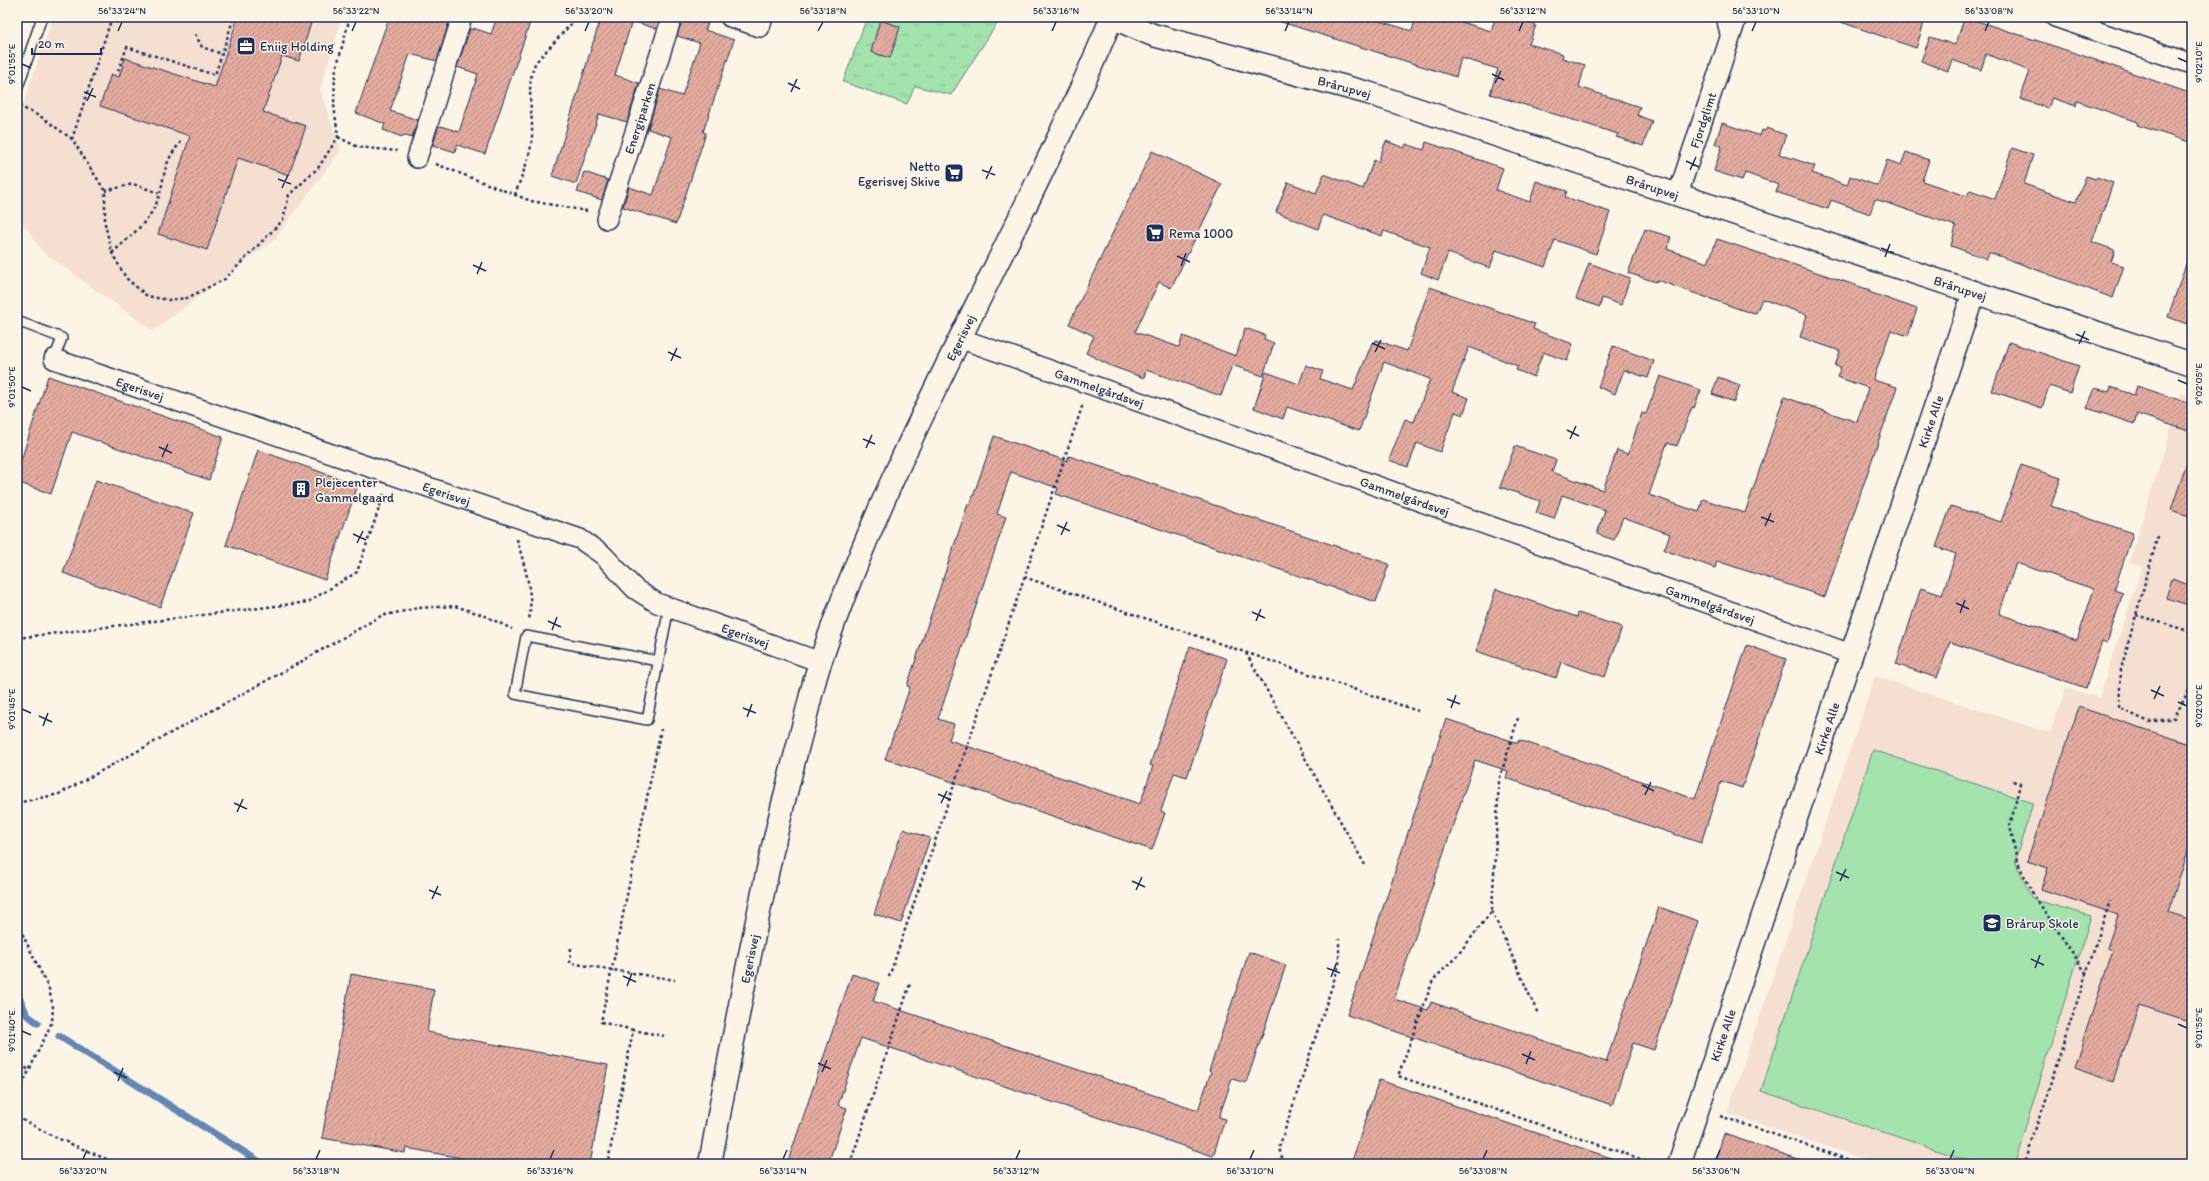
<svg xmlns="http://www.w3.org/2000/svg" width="2209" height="1181" viewBox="0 0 2209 1181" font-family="Itim,sans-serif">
  <defs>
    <pattern id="grass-tufts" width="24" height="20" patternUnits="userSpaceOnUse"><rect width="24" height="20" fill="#a3e3ac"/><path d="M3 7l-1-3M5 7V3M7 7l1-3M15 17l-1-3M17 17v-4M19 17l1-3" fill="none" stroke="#8cc396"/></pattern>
    <pattern id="building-hatch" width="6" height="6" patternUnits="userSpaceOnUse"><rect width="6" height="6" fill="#e4ac9e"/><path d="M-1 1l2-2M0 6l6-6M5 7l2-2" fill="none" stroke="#b88c84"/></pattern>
  </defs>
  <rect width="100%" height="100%" fill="#fcf5e5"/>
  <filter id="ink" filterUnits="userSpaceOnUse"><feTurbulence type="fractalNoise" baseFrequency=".025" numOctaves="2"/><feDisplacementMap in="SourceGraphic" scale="8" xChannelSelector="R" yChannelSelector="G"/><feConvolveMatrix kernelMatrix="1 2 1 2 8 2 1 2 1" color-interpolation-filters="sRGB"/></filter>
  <g filter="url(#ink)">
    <!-- built -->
    <g fill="#f5dfd0">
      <polygon points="53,17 342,17 320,90 341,150 274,240 153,331 43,252 17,215 17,122"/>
      <polygon points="2182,393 2192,396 2192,1164 1878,1164 1727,1113 1875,676 2050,733 2066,688 2099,698 2142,567 2129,563"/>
    </g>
    <!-- grass -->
    <polygon fill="url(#grass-tufts)" stroke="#5f8985" points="867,17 1001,17 951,95 915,86 907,104 843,82"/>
    <!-- park -->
    <polygon fill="#a3e3ac" stroke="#5f8985" points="1873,750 2033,803 2015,861 2032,899 2091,916 2014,1164 1978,1164 1761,1091"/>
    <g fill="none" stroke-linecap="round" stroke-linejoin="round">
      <!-- stream -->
      <g stroke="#6287b4" stroke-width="7">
        <polyline points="17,993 27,1015 38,1023"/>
        <polyline points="59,1036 263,1164"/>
      </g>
    </g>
    <!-- building -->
    <g fill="url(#building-hatch)" stroke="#1b2f5e" fill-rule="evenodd">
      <polygon points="238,17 294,17 311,23 299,61 282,56 263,112 306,126 289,175 238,158 207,250 158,234 190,136 100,106 111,74 119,77 125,58 215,87"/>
      <polygon points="389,17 434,17 449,22 437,61 410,54 390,111 418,120 412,138 403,135 402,137 383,130 385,124 356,113"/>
      <polygon points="497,17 532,17 485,154 457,145 455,152 433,145 438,127 441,126 459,132 478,74 457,67 470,29 473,30 473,28 491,34"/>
      <polygon points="601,17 660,17 657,29 632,21 615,75 639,83 627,122 599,114 576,184 552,176"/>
      <polygon points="683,17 708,24 705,30 734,40 703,132 706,133 676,224 623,207 629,187 653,195 672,137 648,129 660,89 682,96 700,43 677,36"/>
      <polygon points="1279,17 1367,17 1412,31 1416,17 1445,17 1491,31 1495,19 1505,22 1507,17 1513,17 1536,25 1529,44 1563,54 1562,58 1585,65 1579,87 1640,107 1637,115 1652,121 1643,146 1616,137 1618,134 1490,94 1498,69 1461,58 1456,77 1278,21"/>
      <polygon points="1835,17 1926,17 1916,48 1835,20"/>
      <polygon points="1965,17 2084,56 2192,94 2192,143 2137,125 2138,122 2077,101 2076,106 2052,98 2048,108 2020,99 2030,71 1986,54 1981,70 1952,60 1948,71 1921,61 1930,37 1955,45"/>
      <polygon points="880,20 900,27 890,58 871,52"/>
      <polygon points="1722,123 1760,136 1762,130 1765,131 1767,128 1786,135 1779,154 1815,166 1812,173 1847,185 1850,176 1878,186 1887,160 1901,165 1906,152 1929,160 1922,181 1967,196 1970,190 1995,199 2012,148 2033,155 2024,184 2076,202 2086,176 2096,179 2097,177 2113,183 2092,242 2115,250 2111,262 2124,266 2113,298 1991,253 1989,253 1987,259 1951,246 1956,226 1875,199 1870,214 1831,200 1828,209 1776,192 1779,185 1745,173 1742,180 1714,171 1722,146 1715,144"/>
      <polygon points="1386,141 1404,148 1406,144 1424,150 1426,142 1503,168 1496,190 1530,202 1536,181 1567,191 1565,197 1610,212 1596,254 1555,240 1545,267 1496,250 1490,268 1448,253 1438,280 1421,273 1430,247 1384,231 1382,236 1323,215 1318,229 1276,212 1288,182 1316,193 1324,174 1363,189 1374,160 1378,162"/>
      <polygon points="1152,151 1222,184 1171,288 1159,282 1135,332 1179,347 1183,336 1236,356 1245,328 1265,335 1264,339 1274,343 1263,376 1232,365 1221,396 1146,370 1144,378 1111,366 1086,353 1094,336 1069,324"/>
      <polygon points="584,172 608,180 602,200 577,192"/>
      <polygon points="1645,229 1671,237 1667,249 1708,263 1717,239 1870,290 1869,292 1917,309 1908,336 1891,330 1873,380 1897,387 1825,597 1717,561 1715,568 1664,550 1670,534 1623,517 1614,540 1597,534 1605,510 1562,495 1554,519 1536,513 1540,501 1500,487 1515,446 1556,460 1552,472 1603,490 1617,450 1628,454 1642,413 1646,414 1660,376 1701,390 1694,408 1692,407 1677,446 1667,443 1649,495 1699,512 1703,499 1745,513 1784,397 1857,422 1868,388 1837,377 1841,367 1835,366 1840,351 1800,337 1807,315 1762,299 1756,313 1745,311 1657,280 1656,282 1628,273"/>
      <polygon points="2189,255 2192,255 2192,310 2187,324 2168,317"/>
      <polygon points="1589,263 1630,278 1621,305 1602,298 1600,307 1576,299"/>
      <polygon points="1430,287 1535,324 1533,329 1573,344 1567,361 1543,352 1534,377 1516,370 1518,366 1469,347 1452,392 1469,398 1463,415 1455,412 1440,452 1417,443 1408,467 1389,460 1405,419 1414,422 1430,379 1384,362 1359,431 1287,407 1283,419 1254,408 1266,372 1299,384 1306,365 1323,371 1320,379 1353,390 1372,343 1375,343 1376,340 1407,351"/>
      <polygon points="2009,342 2079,366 2070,393 2049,386 2042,408 1992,391"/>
      <polygon points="1613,346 1654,361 1648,378 1624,370 1615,394 1598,387"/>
      <polygon points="48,376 223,437 209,480 72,432 51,494 17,482 17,473"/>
      <polygon points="1718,377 1740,385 1734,402 1712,394"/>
      <polygon points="2137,386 2192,404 2192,432 2137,414 2134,424 2087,408 2095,388 2109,392 2111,387 2134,395"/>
      <polygon points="994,436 1067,461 1069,456 1389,564 1376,602 1056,494 1058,488 1011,472 997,514 1006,517 938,719 954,724 949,740 1140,804 1153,766 1150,765 1190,646 1227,659 1187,777 1174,773 1161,811 1165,813 1152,850 885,759 910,687 907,686 968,504 970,505"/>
      <polygon points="258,450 358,485 325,580 226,545"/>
      <polygon points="2189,457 2192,457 2192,517 2171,510"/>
      <path d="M 2021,465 L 2061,478 L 2051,506 L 2133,533 L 2114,590 L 2123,593 L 2107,643 L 2102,641 L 2086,688 L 1950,642 L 1937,678 L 1896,664 L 1921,588 L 1942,595 L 1956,554 L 1936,547 L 1951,506 L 2001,522 ZM 2016,563 L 2094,589 L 2077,640 L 1999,614 Z"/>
      <polygon points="96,480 194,513 160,607 63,573"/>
      <polygon points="2172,579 2192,586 2192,606 2166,598"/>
      <polygon points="1496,589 1577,617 1578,613 1622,627 1605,677 1561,662 1556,678 1476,651"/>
      <polygon points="1747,645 1786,659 1742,788 1721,781 1701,843 1506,778 1508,771 1475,760 1394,999 1428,1010 1431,1002 1606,1062 1659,907 1698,921 1654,1050 1633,1043 1612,1105 1347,1015 1446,719 1518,743 1519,740 1695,799"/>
      <polygon points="2079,707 2192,745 2192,839 2168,912 2192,920 2192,1022 2139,1005 2114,1081 2074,1067 2113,950 2107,948 2118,915 2041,889 2048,868 2027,861"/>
      <polygon points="903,829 930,838 901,923 874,914"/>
      <polygon points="1249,952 1286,965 1246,1083 1232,1079 1219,1117 1225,1119 1213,1156 861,1038 838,1105 847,1108 828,1164 787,1164 852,974 879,983 873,1001 1198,1110 1211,1072 1209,1071"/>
      <polygon points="351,974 434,989 427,1032 608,1065 590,1164 495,1164 406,1148 405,1153 322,1138"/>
      <polygon points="1379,1080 1620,1161 1619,1164 1351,1164"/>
      <polygon points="1724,1134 1804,1161 1803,1164 1714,1164"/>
    </g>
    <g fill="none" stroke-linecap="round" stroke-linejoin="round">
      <defs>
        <g id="lane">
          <polyline points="1721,17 1726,39"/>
          <polyline points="17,90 42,17"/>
          <polyline points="17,321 62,338 54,359"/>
          <polyline points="658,661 526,636 515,694 647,720 669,607"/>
        </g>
        <g id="street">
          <polyline points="730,17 760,27 763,17"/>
          <polyline points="2055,17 2192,64"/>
          <polyline points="417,158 462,17"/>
          <path id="s1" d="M 1678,194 L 1737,17"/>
          <path id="s2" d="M 607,219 L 672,17"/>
          <path id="s3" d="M 959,338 L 1851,654"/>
          <path id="s4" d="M 54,359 L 580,539 L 603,555 L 635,589 L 657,603 L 820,662"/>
        </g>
        <g id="secondary">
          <path id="s5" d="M 1111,17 L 1153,35 L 1368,93 L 2192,364"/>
          <path id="s6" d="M 710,1164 C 729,1059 749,955 772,851 C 782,807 793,763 805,719 C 810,700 814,679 821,660 C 896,436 1022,235 1112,17"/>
          <path id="s7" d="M 1679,1164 L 1974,292"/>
        </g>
      </defs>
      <!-- lane casing -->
      <use href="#lane" stroke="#1b2f5e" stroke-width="12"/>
      <!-- street casing -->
      <use href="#street" stroke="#1b2f5e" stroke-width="22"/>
      <!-- secondary casing -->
      <use href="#secondary" stroke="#1b2f5e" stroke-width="25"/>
      <!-- path -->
      <g stroke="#1b2f5e" stroke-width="2.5" stroke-dasharray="3 3" stroke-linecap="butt">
        <polyline points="112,17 72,139 105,191 105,224 112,253 126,278 147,296 168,300 187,298 225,279 283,220 289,195 318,168 338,137 334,105 335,73 350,17"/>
        <polyline points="195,34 202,47 222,54"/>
        <polyline points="118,71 127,47 215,75 234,17"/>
        <polyline points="19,106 43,118 72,139"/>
        <polyline points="338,137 358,147 397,151"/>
        <polyline points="436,164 531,201 587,211"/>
        <polyline points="105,191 133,184 159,193"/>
        <path d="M 515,195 C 521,176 532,155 532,135 C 533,112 525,83 536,62 L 571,24 L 576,17"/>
        <path d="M 112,253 C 128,238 147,224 156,204 C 167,179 159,167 181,142"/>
        <polyline points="2158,536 2121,669 2119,708 2149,722 2174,718 2189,690 2192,679"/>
        <path d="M 517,539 C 524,566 534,592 529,620"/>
        <polyline points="1024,577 1418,711"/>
        <polyline points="2136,615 2192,632"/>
        <polyline points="17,638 308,602 357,572 384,494"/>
        <polyline points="1246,653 1365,865"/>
        <polyline points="1518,718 1499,781 1492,911 1457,956 1433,980 1398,1076 1655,1164"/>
        <polyline points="2013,781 2020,784 2010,826 2017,861 2033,894 2086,973"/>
        <polyline points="17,803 59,794 297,664 381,616 418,608 455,606 483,615 512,629"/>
        <polyline points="1492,911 1538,1014"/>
        <polyline points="17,923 49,989 53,1007 52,1022 17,1096"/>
        <polyline points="571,948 570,963 675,980"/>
        <polyline points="889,977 1083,404"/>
        <polyline points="633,1030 601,1022 661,729"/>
        <polyline points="17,1059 29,1071"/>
        <polyline points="1720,1116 1861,1164"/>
        <polyline points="17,1117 57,1138 118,1164"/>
        <polyline points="618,1164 608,1162 633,1030 664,1036"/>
        <polyline points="850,1164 910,984"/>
        <polyline points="1284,1164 1279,1148 1339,965 1339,939"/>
        <polyline points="2024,1164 2110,901"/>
      </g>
      <!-- lane -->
      <use href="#lane" stroke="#fcf5e5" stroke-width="9"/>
      <!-- street -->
      <use href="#street" stroke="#fcf5e5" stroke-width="19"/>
      <!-- secondary -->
      <use href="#secondary" stroke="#fcf5e5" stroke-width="22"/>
    </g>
  </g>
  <!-- ticks -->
  <path fill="none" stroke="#1b2f5e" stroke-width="1.5" d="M 118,31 L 122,22M 352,31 L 356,22M 585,31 L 589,22M 818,31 L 823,22M 1052,31 L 1056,22M 1285,31 L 1289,22M 1519,31 L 1523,22M 1752,31 L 1756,22M 1985,31 L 1989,22M 2178,58 L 2187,62M 22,64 L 31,68M 1492,74 L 1504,80M 788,83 L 800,89M 1495,83 L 1501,71M 84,92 L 96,97M 791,92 L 797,79M 87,101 L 93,88M 1686,161 L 1699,167M 982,170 L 995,175M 1690,170 L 1696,157M 278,179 L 291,184M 986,179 L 992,166M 282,188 L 288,175M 1881,248 L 1894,253M 1177,256 L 1190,262M 1885,257 L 1890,244M 473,265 L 486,271M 1181,266 L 1186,253M 477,274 L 482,262M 2076,334 L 2089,340M 1372,343 L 1385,349M 2079,344 L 2085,331M 668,352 L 681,358M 1375,352 L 1381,340M 671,361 L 677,348M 2178,380 L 2187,384M 22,387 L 31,391M 1567,430 L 1579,436M 863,439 L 875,444M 1570,439 L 1576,426M 159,447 L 172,453M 866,448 L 872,435M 162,457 L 168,444M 1761,517 L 1774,522M 1057,525 L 1070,531M 1765,526 L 1771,513M 353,534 L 366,540M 1061,535 L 1067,522M 357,543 L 363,531M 1956,603 L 1969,609M 1252,612 L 1265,618M 1960,613 L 1965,600M 548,621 L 561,627M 1256,621 L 1261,609M 552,630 L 557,617M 2151,690 L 2164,696M 1447,699 L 1460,704M 2154,699 L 2160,686M 2178,702 L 2187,706M 743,708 L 756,713M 1451,708 L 1456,695M 22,709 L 31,713M 39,716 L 52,722M 747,717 L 752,704M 43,726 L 48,713M 1642,785 L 1654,791M 938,794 L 951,800M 1645,795 L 1651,782M 234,803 L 247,809M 941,803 L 947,791M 237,812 L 243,799M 1836,872 L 1849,878M 1132,881 L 1145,887M 1840,881 L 1846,869M 429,890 L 441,895M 1136,890 L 1142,877M 432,899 L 438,886M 2031,959 L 2044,965M 1327,968 L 1340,973M 2035,968 L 2040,955M 623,976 L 636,982M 1331,977 L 1336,964M 627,986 L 632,973M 2178,1024 L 2187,1028M 22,1031 L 31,1035M 1522,1054 L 1535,1060M 818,1063 L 831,1069M 1526,1064 L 1531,1051M 114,1072 L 127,1078M 822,1072 L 827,1060M 118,1081 L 123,1068M 83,1159 L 87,1150M 316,1159 L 320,1150M 550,1159 L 554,1150M 783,1159 L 787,1150M 1016,1159 L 1020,1150M 1250,1159 L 1254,1150M 1483,1159 L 1487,1150M 1716,1159 L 1720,1150M 1950,1159 L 1954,1150"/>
  <!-- icons -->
  <defs>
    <symbol id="office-square" viewBox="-11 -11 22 22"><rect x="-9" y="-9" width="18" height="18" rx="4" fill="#1b2f5e" stroke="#fcf5e5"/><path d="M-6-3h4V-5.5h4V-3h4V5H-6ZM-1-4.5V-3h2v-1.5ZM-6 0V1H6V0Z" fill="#fff"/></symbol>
    <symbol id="supermarket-square" viewBox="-11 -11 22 22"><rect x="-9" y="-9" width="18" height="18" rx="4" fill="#1b2f5e" stroke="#fcf5e5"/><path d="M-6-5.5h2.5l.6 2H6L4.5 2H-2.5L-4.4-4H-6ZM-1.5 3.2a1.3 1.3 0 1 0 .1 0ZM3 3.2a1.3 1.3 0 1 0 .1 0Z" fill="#fff"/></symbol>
    <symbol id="building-square" viewBox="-11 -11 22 22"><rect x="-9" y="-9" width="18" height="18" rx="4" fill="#1b2f5e" stroke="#fcf5e5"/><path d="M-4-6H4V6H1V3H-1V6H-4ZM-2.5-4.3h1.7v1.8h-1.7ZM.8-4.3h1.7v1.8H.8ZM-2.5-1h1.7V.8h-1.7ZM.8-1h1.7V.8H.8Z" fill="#fff"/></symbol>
    <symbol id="school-square" viewBox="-11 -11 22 22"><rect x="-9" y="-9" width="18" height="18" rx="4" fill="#1b2f5e" stroke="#fcf5e5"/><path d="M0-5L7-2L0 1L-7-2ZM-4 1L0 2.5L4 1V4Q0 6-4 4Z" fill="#fff"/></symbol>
  </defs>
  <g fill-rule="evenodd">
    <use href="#office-square" x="235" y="35" width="22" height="22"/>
    <use href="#supermarket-square" x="943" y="162" width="22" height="22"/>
    <use href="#supermarket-square" x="1144" y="222" width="22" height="22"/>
    <use href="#building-square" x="290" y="478" width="22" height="22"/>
    <use href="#school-square" x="1981" y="912" width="22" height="22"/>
  </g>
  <g text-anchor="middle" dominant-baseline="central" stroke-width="3" stroke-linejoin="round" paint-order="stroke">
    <!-- poi labels -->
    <g font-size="13" fill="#1b2f5e" stroke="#fcf5e5" text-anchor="start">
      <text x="260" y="46">Eniig Holding</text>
      <text x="940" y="166" text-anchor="end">Netto<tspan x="940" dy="15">Egerisvej Skive</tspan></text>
      <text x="1169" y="233">Rema 1000</text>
      <text x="315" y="482">Plejecenter<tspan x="315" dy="15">Gammelgaard</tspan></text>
      <text x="2006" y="923">Brårup Skole</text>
    </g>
    <!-- street labels -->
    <g font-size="13" fill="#1b2f5e" stroke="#fcf5e5">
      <text stroke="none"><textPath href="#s5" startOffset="244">Brårupvej</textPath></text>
      <text stroke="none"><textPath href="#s2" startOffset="106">Energiparken</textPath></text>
      <text stroke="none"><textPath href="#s1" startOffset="78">Fjordglimt</textPath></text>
      <text stroke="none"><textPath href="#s5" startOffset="568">Brårupvej</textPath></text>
      <text stroke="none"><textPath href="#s5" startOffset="892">Brårupvej</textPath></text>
      <text stroke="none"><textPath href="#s6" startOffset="868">Egerisvej</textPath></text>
      <text stroke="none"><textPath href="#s4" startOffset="91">Egerisvej</textPath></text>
      <text stroke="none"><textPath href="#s3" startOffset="149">Gammelgårdsvej</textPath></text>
      <text stroke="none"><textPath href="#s7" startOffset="784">Kirke Alle</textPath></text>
      <text stroke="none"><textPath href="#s4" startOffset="415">Egerisvej</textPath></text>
      <text stroke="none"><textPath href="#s3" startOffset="473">Gammelgårdsvej</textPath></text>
      <text stroke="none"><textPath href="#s3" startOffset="797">Gammelgårdsvej</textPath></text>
      <text stroke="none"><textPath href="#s4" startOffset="751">Egerisvej</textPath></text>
      <text stroke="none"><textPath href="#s7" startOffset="460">Kirke Alle</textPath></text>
      <text stroke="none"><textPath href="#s6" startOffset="209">Egerisvej</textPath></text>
      <text stroke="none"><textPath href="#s7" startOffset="136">Kirke Alle</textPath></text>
    </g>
  </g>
  <!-- margin -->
  <rect width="2209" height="1181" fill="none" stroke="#fcf5e5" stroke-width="44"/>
  <!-- scale -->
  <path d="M32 48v6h69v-6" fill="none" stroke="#1b2f5e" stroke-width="2"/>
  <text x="38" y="48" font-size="12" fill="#1b2f5e" stroke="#fcf5e5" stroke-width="3" paint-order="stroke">20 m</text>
  <rect x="22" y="22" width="2165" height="1137" fill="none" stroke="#1b2f5e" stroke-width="1.5"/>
  <g font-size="10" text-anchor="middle" fill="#1b2f5e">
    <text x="122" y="14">56°33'24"N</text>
    <text x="356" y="14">56°33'22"N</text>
    <text x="589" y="14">56°33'20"N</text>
    <text x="823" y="14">56°33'18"N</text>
    <text x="1056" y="14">56°33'16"N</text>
    <text x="1289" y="14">56°33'14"N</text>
    <text x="1523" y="14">56°33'12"N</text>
    <text x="1756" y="14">56°33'10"N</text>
    <text x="1989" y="14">56°33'08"N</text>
    <text transform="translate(2198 62) rotate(-90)" y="4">9°02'10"E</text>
    <text transform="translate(11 64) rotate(-90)" y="4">9°01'55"E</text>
    <text transform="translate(2198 384) rotate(-90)" y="4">9°02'05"E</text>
    <text transform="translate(11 387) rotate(-90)" y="4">9°01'50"E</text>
    <text transform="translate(2198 706) rotate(-90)" y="4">9°02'00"E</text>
    <text transform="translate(11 709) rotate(-90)" y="4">9°01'45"E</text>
    <text transform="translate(2198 1028) rotate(-90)" y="4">9°01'55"E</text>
    <text transform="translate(11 1031) rotate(-90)" y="4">9°01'40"E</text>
    <text x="83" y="1174">56°33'20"N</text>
    <text x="316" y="1174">56°33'18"N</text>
    <text x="550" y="1174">56°33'16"N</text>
    <text x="783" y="1174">56°33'14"N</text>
    <text x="1016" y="1174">56°33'12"N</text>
    <text x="1250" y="1174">56°33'10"N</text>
    <text x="1483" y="1174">56°33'08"N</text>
    <text x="1716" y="1174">56°33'06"N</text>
    <text x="1950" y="1174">56°33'04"N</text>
  </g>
</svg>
